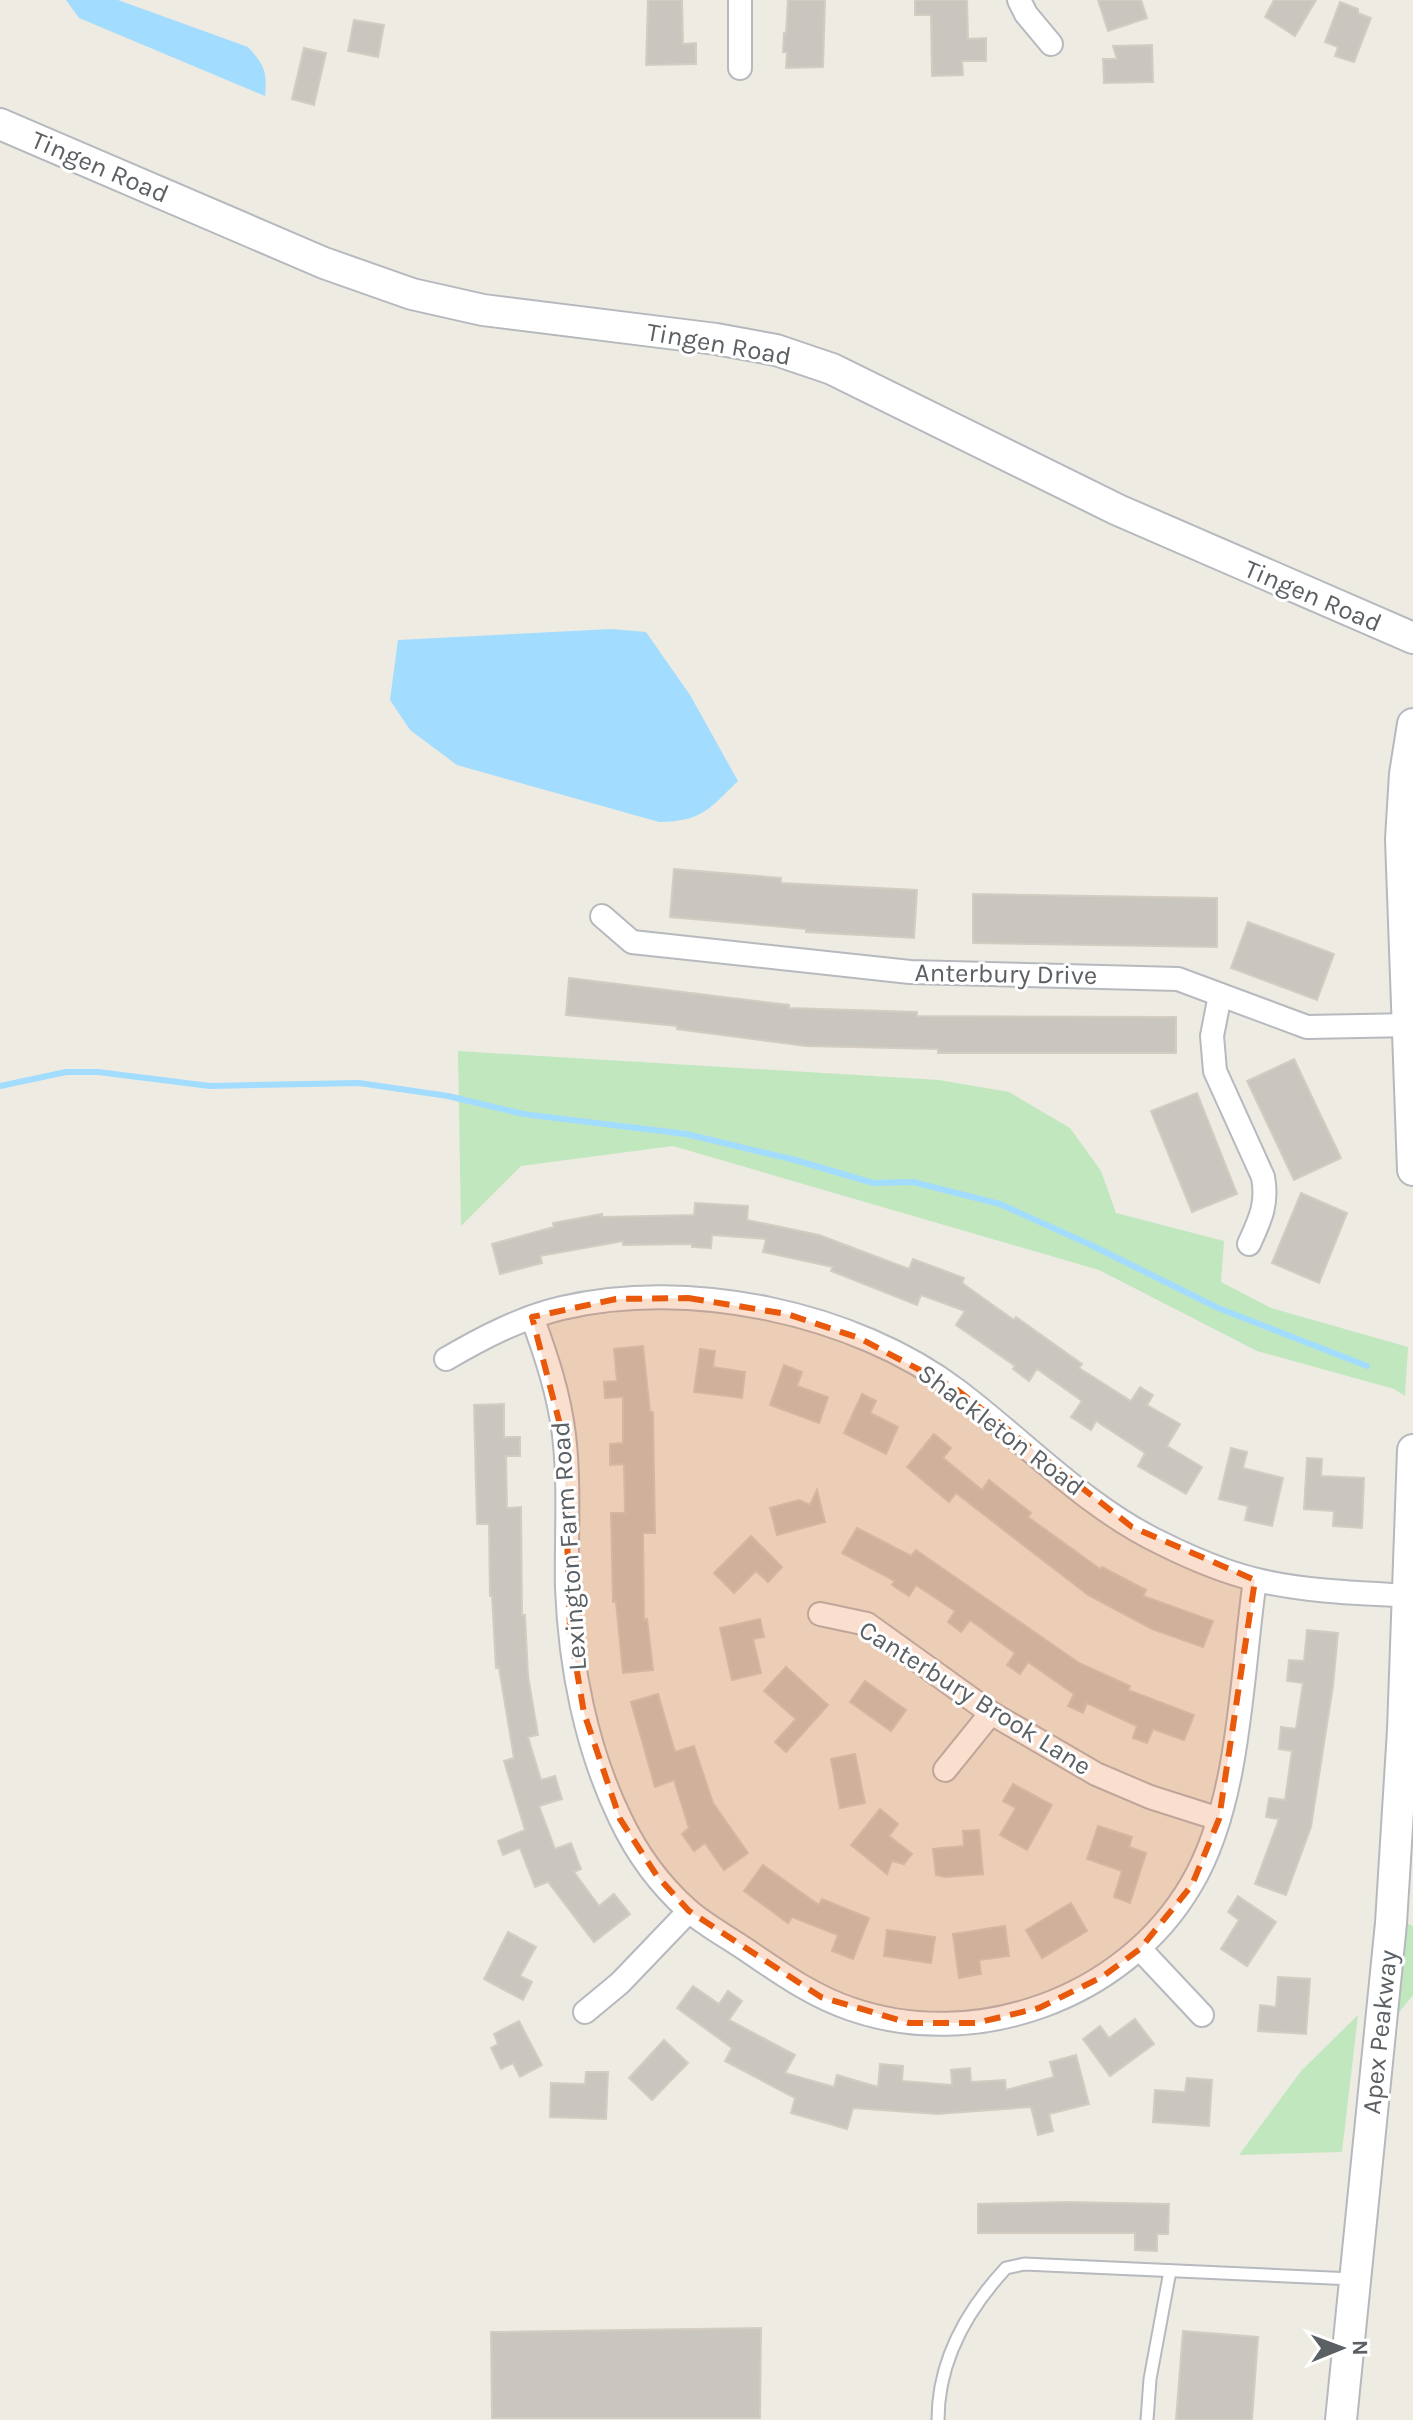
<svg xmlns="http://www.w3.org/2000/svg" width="1413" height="2420" viewBox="0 0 1413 2420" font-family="Karla,sans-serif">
  <rect width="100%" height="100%" fill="#eeebe3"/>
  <!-- green -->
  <g fill="#c1e7bf">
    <polygon points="458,1051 939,1080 1009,1092 1070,1128 1101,1171 1116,1213 1224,1241 1221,1282 1271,1308 1408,1347 1405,1396 1394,1389 1257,1351 1099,1270 673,1146 521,1166 461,1226"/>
    <polygon points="1404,1922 1413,1926 1413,1995 1396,2016"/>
    <polygon points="1358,2015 1342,2152 1239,2155 1301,2071"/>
  </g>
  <!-- water -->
  <g fill="#a2dcff">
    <path d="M 66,0 L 118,0 L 248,47 C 265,66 267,71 265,96 L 79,18 Z"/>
    <path d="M 612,629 L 646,632 L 690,695 L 738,781 C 708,810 702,821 659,822 L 457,765 L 410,730 L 390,700 L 398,640 Z"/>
  </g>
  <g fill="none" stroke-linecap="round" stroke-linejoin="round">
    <!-- stream -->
    <polyline stroke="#a2dcff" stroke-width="6" points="0,1086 66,1072 98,1072 210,1086 359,1083 448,1096 523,1114 686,1134 795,1160 873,1183 913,1182 1000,1204 1093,1246 1218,1308 1367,1366"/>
  </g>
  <!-- building -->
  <g fill="#c9c6c0" stroke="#d3cdc1" stroke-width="2">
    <polygon points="648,0 682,0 683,44 696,43 696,64 646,65"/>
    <polygon points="788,0 825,0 823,67 786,68 787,52 783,52 784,33 786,33"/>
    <polygon points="915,0 967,0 968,39 986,38 986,61 962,61 963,75 932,76 931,15 915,15"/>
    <polygon points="1098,0 1141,0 1147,18 1108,31"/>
    <polygon points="1274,0 1316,0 1295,36 1265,17"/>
    <polygon points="1340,2 1358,9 1358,13 1371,18 1354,62 1335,56 1338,47 1325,42"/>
    <polygon points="354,20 384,25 378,57 348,51"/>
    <polygon points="1152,45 1153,82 1104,83 1103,59 1117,59 1113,46"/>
    <polygon points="304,48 326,53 314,105 292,99"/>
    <polygon points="674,869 781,878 781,883 917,890 914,938 806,932 806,929 670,917"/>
    <polygon points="973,894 1217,898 1217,947 973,943"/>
    <polygon points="1248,922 1334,954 1317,1000 1231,968"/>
    <polygon points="569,978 789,1005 789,1008 917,1012 917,1016 1176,1017 1176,1053 938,1053 938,1049 806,1046 677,1029 677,1026 566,1015"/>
    <polygon points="1294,1059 1341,1158 1294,1180 1247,1081"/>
    <polygon points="1197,1093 1237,1194 1192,1212 1151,1111"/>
    <polygon points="1301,1193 1347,1213 1319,1283 1272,1263"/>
    <polygon points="695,1203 748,1206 747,1220 819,1235 909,1269 913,1259 964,1278 962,1283 1014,1320 1016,1317 1082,1364 1079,1368 1131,1401 1140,1387 1153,1395 1147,1405 1180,1424 1167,1446 1202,1467 1186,1494 1138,1466 1145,1453 1096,1421 1091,1430 1071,1417 1082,1401 1037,1369 1029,1381 1013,1369 1015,1366 956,1325 965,1311 921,1295 917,1305 831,1271 833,1267 763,1252 766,1239 712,1235 711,1248 692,1247 692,1244 623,1245 623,1241 540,1256 542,1263 500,1274 492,1244 554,1227 553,1223 602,1214 602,1217 694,1215"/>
    <polygon points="643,1346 650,1412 653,1412 655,1533 643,1533 644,1620 647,1619 653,1670 623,1673 616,1602 613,1602 611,1513 625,1513 624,1464 610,1465 610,1444 623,1443 623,1397 605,1398 604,1382 617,1381 614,1349"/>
    <polygon points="700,1349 715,1351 713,1367 745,1372 742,1398 694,1392"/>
    <polygon points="784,1365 802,1372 797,1386 828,1397 819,1423 770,1405"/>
    <polygon points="862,1394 876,1401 870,1413 898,1427 886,1454 844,1433"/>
    <polygon points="504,1404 504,1437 520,1437 520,1456 506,1456 507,1508 521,1507 522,1615 525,1615 528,1676 538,1735 528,1737 541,1780 555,1776 562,1799 539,1806 555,1849 571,1843 581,1869 574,1872 599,1906 614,1894 630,1914 594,1942 548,1882 535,1887 520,1848 503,1855 498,1841 525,1830 504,1761 514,1758 499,1668 496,1668 492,1596 490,1596 489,1524 477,1524 474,1405"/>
    <polygon points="934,1434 951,1448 943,1458 982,1490 989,1480 1031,1513 1028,1517 1100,1569 1102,1567 1146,1590 1143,1596 1213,1621 1203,1647 1152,1629 1088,1595 956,1493 949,1502 907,1467"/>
    <polygon points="1231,1448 1247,1452 1243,1468 1283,1478 1272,1526 1245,1520 1248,1506 1219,1499"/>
    <polygon points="1307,1458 1322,1459 1321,1476 1364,1478 1362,1528 1333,1526 1334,1511 1304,1509"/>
    <polygon points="817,1490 825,1522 777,1535 770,1508 799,1500 810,1505"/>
    <polygon points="857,1528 911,1556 916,1550 1079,1663 1130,1686 1128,1690 1194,1715 1184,1740 1153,1729 1147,1743 1133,1738 1137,1726 1087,1703 1083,1713 1068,1706 1074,1694 1028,1662 1020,1674 1007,1665 1015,1653 970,1620 961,1632 948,1622 955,1611 916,1585 909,1596 892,1585 895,1581 842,1553"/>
    <polygon points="751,1536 782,1567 768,1582 756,1571 734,1593 714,1573"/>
    <polygon points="760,1619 764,1637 753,1639 761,1673 732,1680 720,1628"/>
    <polygon points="1307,1630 1338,1633 1333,1686 1311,1827 1286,1895 1255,1884 1279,1819 1266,1817 1269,1798 1285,1800 1292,1751 1279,1749 1281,1727 1296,1729 1303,1683 1287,1681 1289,1660 1304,1661"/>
    <polygon points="786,1667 828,1705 786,1752 775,1742 796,1719 764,1691"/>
    <polygon points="865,1681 906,1710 891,1731 850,1702"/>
    <polygon points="658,1694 675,1752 694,1746 713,1803 748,1853 724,1870 705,1843 694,1851 682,1834 689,1828 674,1780 655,1787 631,1702"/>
    <polygon points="855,1754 865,1803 840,1808 831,1759"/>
    <polygon points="1013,1784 1052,1805 1027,1850 1000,1835 1016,1808 1003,1801"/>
    <polygon points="880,1809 898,1824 889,1836 912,1854 904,1864 892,1861 887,1874 851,1845"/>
    <polygon points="1098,1826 1132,1837 1129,1847 1146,1853 1130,1903 1114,1897 1122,1871 1087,1859"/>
    <polygon points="979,1830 983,1874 945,1877 936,1875 933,1849 964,1846 963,1831"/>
    <polygon points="763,1865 819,1905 822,1899 869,1918 853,1959 832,1951 838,1935 792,1917 788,1923 744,1891"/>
    <polygon points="1238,1896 1276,1922 1247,1966 1221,1949 1239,1920 1228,1912"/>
    <polygon points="1071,1903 1087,1931 1042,1958 1026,1930"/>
    <polygon points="1005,1926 1009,1956 979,1960 981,1974 959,1978 953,1934"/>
    <polygon points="887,1930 935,1937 931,1963 884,1956"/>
    <polygon points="508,1932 536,1947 520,1976 532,1982 523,2000 484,1979"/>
    <polygon points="1278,1977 1310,1979 1306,2034 1258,2031 1260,2005 1276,2007"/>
    <polygon points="693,1986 719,2004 728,1991 742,2001 729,2020 795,2055 785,2073 834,2087 837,2075 878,2087 880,2064 903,2066 902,2081 952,2085 951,2070 970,2068 971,2082 1005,2080 1006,2090 1054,2077 1050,2062 1076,2055 1089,2104 1049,2114 1053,2131 1038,2135 1031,2107 937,2114 853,2108 847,2129 791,2113 795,2098 725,2061 732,2048 677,2008"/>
    <polygon points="1135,2019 1154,2044 1110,2076 1083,2039 1100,2026 1109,2038"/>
    <polygon points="519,2021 542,2065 520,2077 513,2063 501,2069 491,2048 498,2044 494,2034"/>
    <polygon points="664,2040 688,2063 652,2100 629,2078"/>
    <polygon points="586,2072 608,2072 606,2119 550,2117 551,2083 585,2084"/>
    <polygon points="1187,2078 1212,2080 1209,2126 1153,2122 1155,2090 1185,2092"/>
    <polygon points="1067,2202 1169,2204 1168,2234 1157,2234 1157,2251 1135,2250 1135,2233 978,2233 978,2204"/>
    <polygon points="761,2328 760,2418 492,2418 491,2332"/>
    <polygon points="1183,2331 1258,2337 1252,2420 1176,2420"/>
  </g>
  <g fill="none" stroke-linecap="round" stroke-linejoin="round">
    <defs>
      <g id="lane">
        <path d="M 938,2420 C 938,2362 967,2310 1006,2268 L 1024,2264 L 1353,2279"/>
        <polyline points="1147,2420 1150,2379 1170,2271"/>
      </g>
      <g id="street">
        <polyline points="1019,0 1026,14 1051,44"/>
        <polyline points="740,68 740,0"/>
        <polyline points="602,916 632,942 910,972 1178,979 1307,1027 1413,1025"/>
        <path d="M 1220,995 L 1212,1036 L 1215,1071 L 1263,1177 C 1268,1204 1260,1220 1249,1244"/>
        <path d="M 532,1317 C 546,1355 559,1394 564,1435 C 570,1485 566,1537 567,1588 C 570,1666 586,1748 620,1818 C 636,1852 660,1885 688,1910 C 705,1925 726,1936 745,1949 C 779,1972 812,1996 851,2009 C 975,2052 1124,1999 1191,1885 C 1241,1801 1241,1675 1255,1580"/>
        <path d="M 446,1359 C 482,1338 520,1318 562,1308 C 688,1278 854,1312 958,1391 C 1024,1441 1087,1508 1161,1543 C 1191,1558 1224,1572 1257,1580 C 1307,1592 1362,1593 1413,1596"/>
        <polyline points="820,1614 867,1624 991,1713 1096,1774 1150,1797 1219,1819"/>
        <polyline points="945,1770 991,1713"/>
        <polyline points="1140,1949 1202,2015"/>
        <polyline points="585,2012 620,1983 689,1911"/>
      </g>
      <g id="secondary">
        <polyline points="0,124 324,263 412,294 483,310 716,339 776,350 832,369 1118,510 1413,638"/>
        <polyline points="1413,724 1405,774 1401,839 1413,1170"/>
        <polyline points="1341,2420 1391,1923 1403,1730 1413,1450"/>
      </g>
    </defs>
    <!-- lane casing -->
    <use href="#lane" stroke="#b6b9be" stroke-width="15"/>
    <!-- street casing -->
    <use href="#street" stroke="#b6b9be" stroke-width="26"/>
    <!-- secondary casing -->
    <use href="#secondary" stroke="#b5b9be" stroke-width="34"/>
    <!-- lane -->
    <use href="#lane" stroke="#fff" stroke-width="11"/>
    <!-- street -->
    <use href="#street" stroke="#fff" stroke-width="22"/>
    <!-- secondary -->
    <use href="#secondary" stroke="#fff" stroke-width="30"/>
  </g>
  <!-- marked area -->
  <path fill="#e8590c" fill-opacity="0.2" stroke="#e8590c" stroke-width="6" stroke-dasharray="16 10" stroke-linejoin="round" d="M 688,1298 L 787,1314 L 859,1338 L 956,1389 L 1132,1527 L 1255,1580 L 1219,1819 L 1192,1885 L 1140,1949 L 1102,1977 L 1039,2008 L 976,2023 L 909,2023 L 821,1997 L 689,1911 L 657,1876 L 620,1819 L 584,1713 L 570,1630 L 564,1440 L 532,1317 L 616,1299 Z"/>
  <g text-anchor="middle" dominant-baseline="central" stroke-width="6" stroke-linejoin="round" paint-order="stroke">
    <!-- street labels -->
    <g font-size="26" fill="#5b6064" stroke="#fff">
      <text transform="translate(100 167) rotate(23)">Tingen Road</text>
      <text transform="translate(719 344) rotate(10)">Tingen Road</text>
      <text transform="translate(1313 596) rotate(23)">Tingen Road</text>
      <text transform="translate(1006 974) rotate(1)">Anterbury Drive</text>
      <text transform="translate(1001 1430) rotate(37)">Shackleton Road</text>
      <text transform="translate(569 1546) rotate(-94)">Lexington Farm Road</text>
      <text transform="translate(975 1698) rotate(32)">Canterbury Brook Lane</text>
      <text transform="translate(1380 2032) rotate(-84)">Apex Peakway</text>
    </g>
  </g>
  <!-- north arrow -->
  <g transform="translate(1341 2348) rotate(89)" stroke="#ffffff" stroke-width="6" paint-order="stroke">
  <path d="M0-6L14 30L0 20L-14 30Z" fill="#5b6064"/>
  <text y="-12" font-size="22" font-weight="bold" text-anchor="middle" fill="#5b6064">N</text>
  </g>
</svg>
